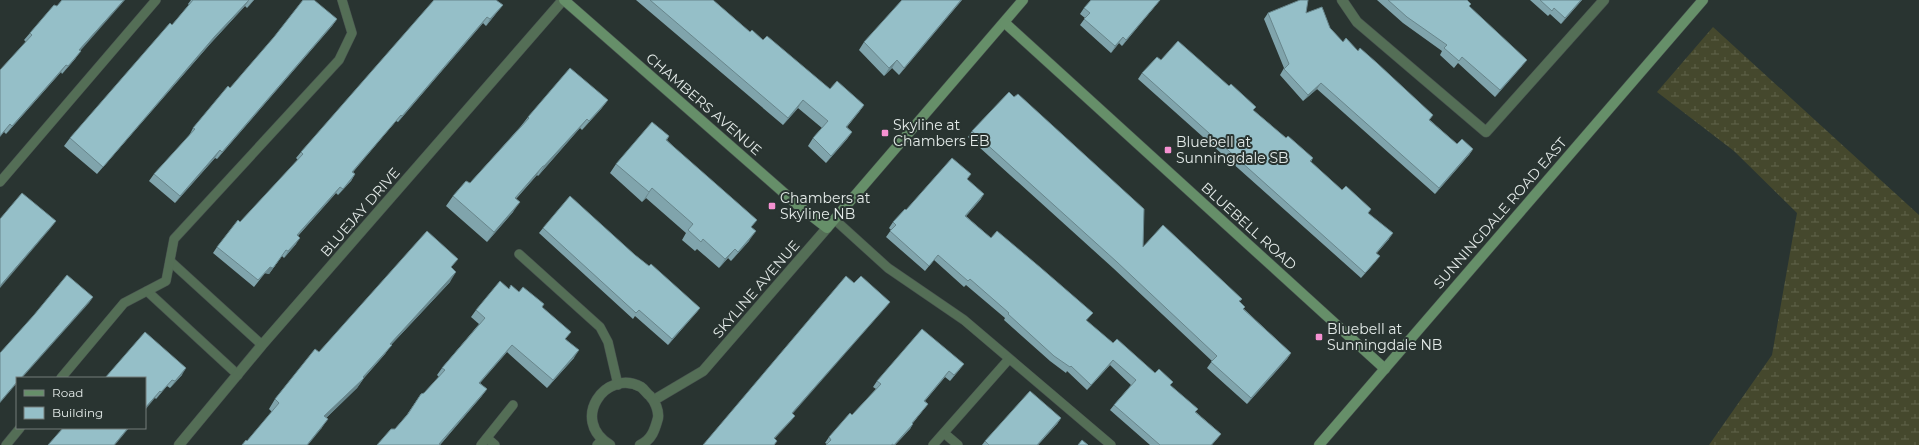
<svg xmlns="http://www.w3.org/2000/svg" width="1919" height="445" viewBox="0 0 1919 445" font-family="Montserrat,sans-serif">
  <defs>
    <pattern id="wetland-marsh" width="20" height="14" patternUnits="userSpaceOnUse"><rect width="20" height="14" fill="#45482d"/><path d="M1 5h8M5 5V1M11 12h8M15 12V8" fill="none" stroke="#60634b"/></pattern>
  </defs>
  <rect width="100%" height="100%" fill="#293431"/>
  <!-- wetland -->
  <polygon fill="url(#wetland-marsh)" points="1713,27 1919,215 1919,445 1709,445 1772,355 1797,213 1734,151 1657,92"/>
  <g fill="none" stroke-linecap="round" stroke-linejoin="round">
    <defs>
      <g id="lane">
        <polyline points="0,182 156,0"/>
        <polyline points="834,219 888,268 964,320 1111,445"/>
        <polyline points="519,254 600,327 608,342 618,385"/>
        <polyline points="170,261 262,345"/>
        <polyline points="147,291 238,375"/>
        <polyline points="61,378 124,303 166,281 174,239 339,60 352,33 342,0"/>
        <polyline points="944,433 958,445"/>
        <polyline points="487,438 495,445"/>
        <polyline points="6,445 20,428"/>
        <polyline points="481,445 513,405"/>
        <polyline points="597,445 602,440"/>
        <polyline points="933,445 1009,359"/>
      </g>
      <g id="street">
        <polyline points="1342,0 1357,22 1486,132 1604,0"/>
        <polyline points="654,400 703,371 827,228"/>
        <polyline points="179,445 262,345 563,0"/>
        <path d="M 610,445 C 569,420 606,368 641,387 C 644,389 647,394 650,396 C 655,401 659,411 658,418 C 655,429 652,440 640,445"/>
      </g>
      <g id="secondary">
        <polyline points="564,0 800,207 827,228 1023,0"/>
        <polyline points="1005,23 1385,369"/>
        <polyline points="1319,445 1703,0"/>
      </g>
    </defs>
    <!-- lane casing -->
    <use href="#lane" stroke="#47514e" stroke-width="10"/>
    <!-- street casing -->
    <use href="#street" stroke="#47514e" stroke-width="11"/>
    <!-- secondary casing -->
    <use href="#secondary" stroke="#47514e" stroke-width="11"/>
    <!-- lane -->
    <use href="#lane" stroke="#546e56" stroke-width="9"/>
    <!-- street -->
    <use href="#street" stroke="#546e56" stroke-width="10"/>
    <!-- secondary -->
    <use href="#secondary" stroke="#668f69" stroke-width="10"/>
  </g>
  <!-- wall -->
  <g fill="#80a4ac">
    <polygon points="191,0 254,0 247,8 245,6 210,44 97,174 64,146 70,138 172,25 189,5 188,4"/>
    <polygon points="636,0 713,0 750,32 763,40 830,89 864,105 859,112 847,127 852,132 847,139 826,163 808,146 813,138 822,128 798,108 783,125"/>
    <polygon points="962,0 899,75 892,68 884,76 859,50 864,42"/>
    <polygon points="1160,0 1156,5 1122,46 1119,43 1111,53 1080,25 1085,18 1080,14 1084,8"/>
    <polygon points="1377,0 1467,0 1469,6 1522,66 1495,97 1458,63 1454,68 1440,55 1442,51 1403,23"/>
    <polygon points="1530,0 1582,0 1561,24 1550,14 1548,16"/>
    <polygon points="503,5 498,11 486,26 483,23 398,122 396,121 353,172 355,174 351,181 338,195 336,193 298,236 296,244 284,258 282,256 269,274 265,273 254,287 213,253 217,247 240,222 298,160 296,158 301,152"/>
    <polygon points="57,6 80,51 75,59 62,74 61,72 6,134 4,132 26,42 24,40 30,33"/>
    <polygon points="1268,13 1306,13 1330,28 1343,42 1358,51 1430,120 1457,144 1473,149 1469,155 1435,194 1317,89 1303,101 1280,75 1284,68 1264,19"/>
    <polygon points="337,19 332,26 217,159 215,158 175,203 149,181 154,174 189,136 193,128 230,88"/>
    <polygon points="1161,60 1229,86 1256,107 1253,110 1286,138 1313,158 1311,162 1342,190 1371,209 1368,213 1389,239 1377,253 1376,261 1361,278 1138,79 1142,73"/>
    <polygon points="608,100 601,109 582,130 580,128 538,176 537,175 516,199 513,212 487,242 446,206 453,196 470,183 521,126 528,117"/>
    <polygon points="972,131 1143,247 1242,299 1239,302 1244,309 1291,353 1287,359 1247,404 1207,368 1212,361 1113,268 968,137"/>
    <polygon points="669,136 667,140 752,228 749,241 731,261 728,258 719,268 697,249 695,251 682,240 686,233 646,198 642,202 610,173 616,164"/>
    <polygon points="967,179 981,199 966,216 991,238 1093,313 1086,321 1113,343 1155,373 1170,386 1196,412 1221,434 1212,445 1150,445 1110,410 1114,405 1131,385 1110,365 1087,390 1067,371 1066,373 1050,361 1004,320 1005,318 966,285 964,287 934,260 925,271 886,237 891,230 889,228 893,222 906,210"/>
    <polygon points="543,228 635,255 700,308 696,313 668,345 635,316 633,319 539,233"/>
    <polygon points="452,268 450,282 391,345 385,354 364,378 357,388 326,418 321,429 247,441 272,412 269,409 275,399 319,352"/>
    <polygon points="509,289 519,292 542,307 566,339 574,358 547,388 507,352 480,383 487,389 481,397 440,445 395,429 406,416 421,394 424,393 439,377 437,375 442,368 479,324 471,317 476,310"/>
    <polygon points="960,369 950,381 945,377 925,401 928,404 913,423 910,429 895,445 826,445 827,444 825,443 829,437 852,415 876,389 873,387 877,381"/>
    <polygon points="182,375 170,388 167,386 156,399 155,398 145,378"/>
    <polygon points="1061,418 1057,424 1038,445 982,445 985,441"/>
  </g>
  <!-- shaded-wall -->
  <g fill="#68868c">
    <polygon points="124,0 125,0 74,58 79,50"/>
    <polygon points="249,0 245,6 210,44 97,174 103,167 215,36"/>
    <polygon points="253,0 254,0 247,8"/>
    <polygon points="961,0 962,0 899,75 904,68"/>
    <polygon points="1160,0 1156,5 1122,46 1126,40"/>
    <polygon points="1581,0 1582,0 1561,24 1565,18"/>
    <polygon points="503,5 498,11 486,26 490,19"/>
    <polygon points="487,17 483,23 398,122 402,116"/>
    <polygon points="337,19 332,26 217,159 222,152"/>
    <polygon points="1123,37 1119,43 1111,53 1115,46"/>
    <polygon points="81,51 75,59 62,74 68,66"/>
    <polygon points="897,60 892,68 884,76 889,68"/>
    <polygon points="1527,60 1522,66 1495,97 1500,90"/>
    <polygon points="66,65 61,72 6,134 12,126"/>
    <polygon points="1321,83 1317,89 1303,101 1308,95"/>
    <polygon points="608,100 601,109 582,130 589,121"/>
    <polygon points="803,100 798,108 783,125 788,118"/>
    <polygon points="864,105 859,112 841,134 846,127"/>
    <polygon points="401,115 396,121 348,178 352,172"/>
    <polygon points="587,119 580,128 538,176 544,166"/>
    <polygon points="10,124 4,132 0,137 0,136"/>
    <polygon points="852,132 847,139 826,163 831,156"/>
    <polygon points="1473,149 1469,155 1435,194 1439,188"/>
    <polygon points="220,150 215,158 175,203 180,196"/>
    <polygon points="543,166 537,175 508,207 515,198"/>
    <polygon points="355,174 351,181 338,195 343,189"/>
    <polygon points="340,187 336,193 293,241 297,235"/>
    <polygon points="652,188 646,198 642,202 649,192"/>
    <polygon points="984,194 981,199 962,221 965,216"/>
    <polygon points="520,202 513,212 487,242 494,232"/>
    <polygon points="56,221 50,229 0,288 0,286"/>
    <polygon points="756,231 749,241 731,261 738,252"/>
    <polygon points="1393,233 1389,239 1372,258 1376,253"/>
    <polygon points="300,238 296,244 284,258 288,251"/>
    <polygon points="735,249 728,258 719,268 725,259"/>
    <polygon points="286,250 269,274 265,273 254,287 270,267"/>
    <polygon points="1380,256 1376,261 1361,278 1365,273"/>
    <polygon points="456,272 450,282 391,345 385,354 362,380 364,378 357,388 318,426 324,416 363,377 390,344"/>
    <polygon points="93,297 89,303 22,378 21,378"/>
    <polygon points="890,302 886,307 788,419 792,413"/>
    <polygon points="700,308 696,313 668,345 672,339"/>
    <polygon points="512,345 507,352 474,390 479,383"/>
    <polygon points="579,350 574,358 547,388 553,380"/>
    <polygon points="1291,353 1287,359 1247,404 1251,398"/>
    <polygon points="1113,360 1110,365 1087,390 1091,385"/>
    <polygon points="964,364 960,369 950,381 954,375"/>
    <polygon points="186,368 182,375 170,388 175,381"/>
    <polygon points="949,371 945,377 920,406 924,401"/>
    <polygon points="172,380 167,386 156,399 161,392"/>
    <polygon points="17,382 17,383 0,403 0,402"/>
    <polygon points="487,389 481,397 440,445 439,445"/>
    <polygon points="160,391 155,398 145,410 145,408"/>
    <polygon points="795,416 791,421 770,444 774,438"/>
    <polygon points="1061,418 1057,424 1038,445 1037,445"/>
    <polygon points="328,419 321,429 308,445 307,445"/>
    <polygon points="913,424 910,429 895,445 894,445"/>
    <polygon points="128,428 129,428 115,445 114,445"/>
  </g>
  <!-- building -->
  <g fill="#95bfc8" stroke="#68868c">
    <polygon points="62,0 124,0 79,50 81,51 68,66 66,65 12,126 10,124 0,136 0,70 32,35 30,33 54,5 57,6"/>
    <polygon points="193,0 249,0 215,36 103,167 70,138 170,23 172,25"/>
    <polygon points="303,0 314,0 337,19 222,152 220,150 180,196 154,174 195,129 193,128 228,86 230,88 274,37"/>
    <polygon points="434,0 496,0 503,5 490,19 487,17 402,116 401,115 352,172 355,174 343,189 340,187 297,235 300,238 288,251 286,250 273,268 270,267 258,280 217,247 238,220 240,222 303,154 301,152"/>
    <polygon points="650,0 713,0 750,32 752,30 763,40 767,36 830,89 837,81 864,105 846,127 852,132 831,156 813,138 828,121 803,100 788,118"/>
    <polygon points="902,0 961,0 904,68 897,60 889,68 864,42"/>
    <polygon points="1091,0 1160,0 1126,40 1123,37 1115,46 1084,19 1090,13 1084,8"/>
    <polygon points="1300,0 1308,0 1306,13 1322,7 1330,28 1343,42 1346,38 1358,51 1360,48 1377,63 1433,115 1429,120 1457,144 1462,139 1473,149 1439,188 1321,83 1308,95 1284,69 1289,64 1268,13"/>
    <polygon points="1388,0 1467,0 1471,4 1469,6 1527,60 1500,90 1462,57 1459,61 1444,48 1447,45 1407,17"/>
    <polygon points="1540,0 1581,0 1565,18 1554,8 1552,11"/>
    <polygon points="1178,41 1229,86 1231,84 1256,107 1253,110 1286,138 1288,136 1313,158 1310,161 1342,190 1346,186 1371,209 1368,213 1393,233 1376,253 1380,256 1365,273 1142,73 1157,57 1161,60"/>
    <polygon points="570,68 608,100 589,121 587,119 544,166 543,166 515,198 520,202 494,232 453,196 466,181 470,183 529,118 528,117"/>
    <polygon points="1009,92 1014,97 1018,94 1144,209 1143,247 1163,225 1242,299 1239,301 1245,307 1243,309 1291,353 1251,398 1211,362 1217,356 1117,262 972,131"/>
    <polygon points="652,122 669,136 666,140 757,220 751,227 756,231 738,252 735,249 725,259 703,239 701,242 688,230 693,224 652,188 649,192 616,164"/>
    <polygon points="952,158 971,174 967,179 984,194 965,216 991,238 997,231 1041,268 1093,313 1086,320 1113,343 1117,339 1155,373 1159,369 1173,382 1170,385 1198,409 1195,412 1221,434 1211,445 1160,445 1114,405 1136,380 1113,360 1091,385 1071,366 1070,367 1054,356 1008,314 1009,313 970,279 968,281 938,255 929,266 890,231 896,225 893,222 905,209 906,210"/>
    <polygon points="22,193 56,221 0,286 0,219"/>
    <polygon points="570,196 635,255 649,266 651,264 700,308 672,339 639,310 636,313 543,228"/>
    <polygon points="427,231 458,259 451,267 456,272 390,344 392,345 363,377 364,378 324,416 328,419 307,445 242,445 246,440 247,441 279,403 275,399 315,349 319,352"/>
    <polygon points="67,275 93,297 21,378 17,378 17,382 0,402 0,353 34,315"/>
    <polygon points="846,276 854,283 861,276 890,302 792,413 795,416 774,438 777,441 774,445 703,445"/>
    <polygon points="500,281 509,289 511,285 519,292 523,287 544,304 542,307 571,332 565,339 579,350 553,380 512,345 479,383 487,389 439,444 440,445 377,445 391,429 395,429 408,414 421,394 424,393 445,370 442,368 485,318 476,310"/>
    <polygon points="922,329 964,364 954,375 949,371 924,401 928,404 912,423 913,424 894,445 892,444 892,445 826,445 831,440 829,437 850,413 852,415 881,384 877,381"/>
    <polygon points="145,332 186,368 175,381 172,380 161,392 160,391 145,408 145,378 105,378"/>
    <polygon points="1030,391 1061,418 1037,445 989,445 985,441"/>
    <polygon points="63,428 128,428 114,445 48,445"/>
    <polygon points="1082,440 1088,445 1078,445"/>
  </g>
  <!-- markers -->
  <g fill="#f591d1" stroke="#293431" stroke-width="1.5">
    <rect x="881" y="129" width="8" height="8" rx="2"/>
    <rect x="1164" y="146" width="8" height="8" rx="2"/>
    <rect x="768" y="202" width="8" height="8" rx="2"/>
    <rect x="1315" y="333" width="8" height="8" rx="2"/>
  </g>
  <g text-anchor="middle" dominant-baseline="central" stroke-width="4" stroke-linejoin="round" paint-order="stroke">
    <!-- street labels -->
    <g font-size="14" fill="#e4ebe9" stroke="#293431">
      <text transform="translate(704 104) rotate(41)">CHAMBERS AVENUE</text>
      <text transform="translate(360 212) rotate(-49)">BLUEJAY DRIVE</text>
      <text transform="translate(1500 213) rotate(-49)">SUNNINGDALE ROAD EAST</text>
      <text transform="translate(1249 226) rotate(42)">BLUEBELL ROAD</text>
      <text transform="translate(756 289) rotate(-49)">SKYLINE AVENUE</text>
    </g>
    <!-- poi labels -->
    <g font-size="14" fill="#e4ebe9" stroke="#293431" text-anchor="start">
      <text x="893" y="125">Skyline at<tspan x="893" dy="16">Chambers EB</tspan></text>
      <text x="1176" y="142">Bluebell at<tspan x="1176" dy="16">Sunningdale SB</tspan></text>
      <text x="780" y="198">Chambers at<tspan x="780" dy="16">Skyline NB</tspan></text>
      <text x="1327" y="329">Bluebell at<tspan x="1327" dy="16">Sunningdale NB</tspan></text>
    </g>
  </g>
  <!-- legend -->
  <rect x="16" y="377" width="130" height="52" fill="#293431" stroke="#747d7b"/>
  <rect x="24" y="390" width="20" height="6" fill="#668f69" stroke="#747d7b"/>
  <text x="52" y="397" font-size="12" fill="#e4ebe9">Road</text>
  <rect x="24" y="407" width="20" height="12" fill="#95bfc8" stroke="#747d7b"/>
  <text x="52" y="417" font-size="12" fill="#e4ebe9">Building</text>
</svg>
